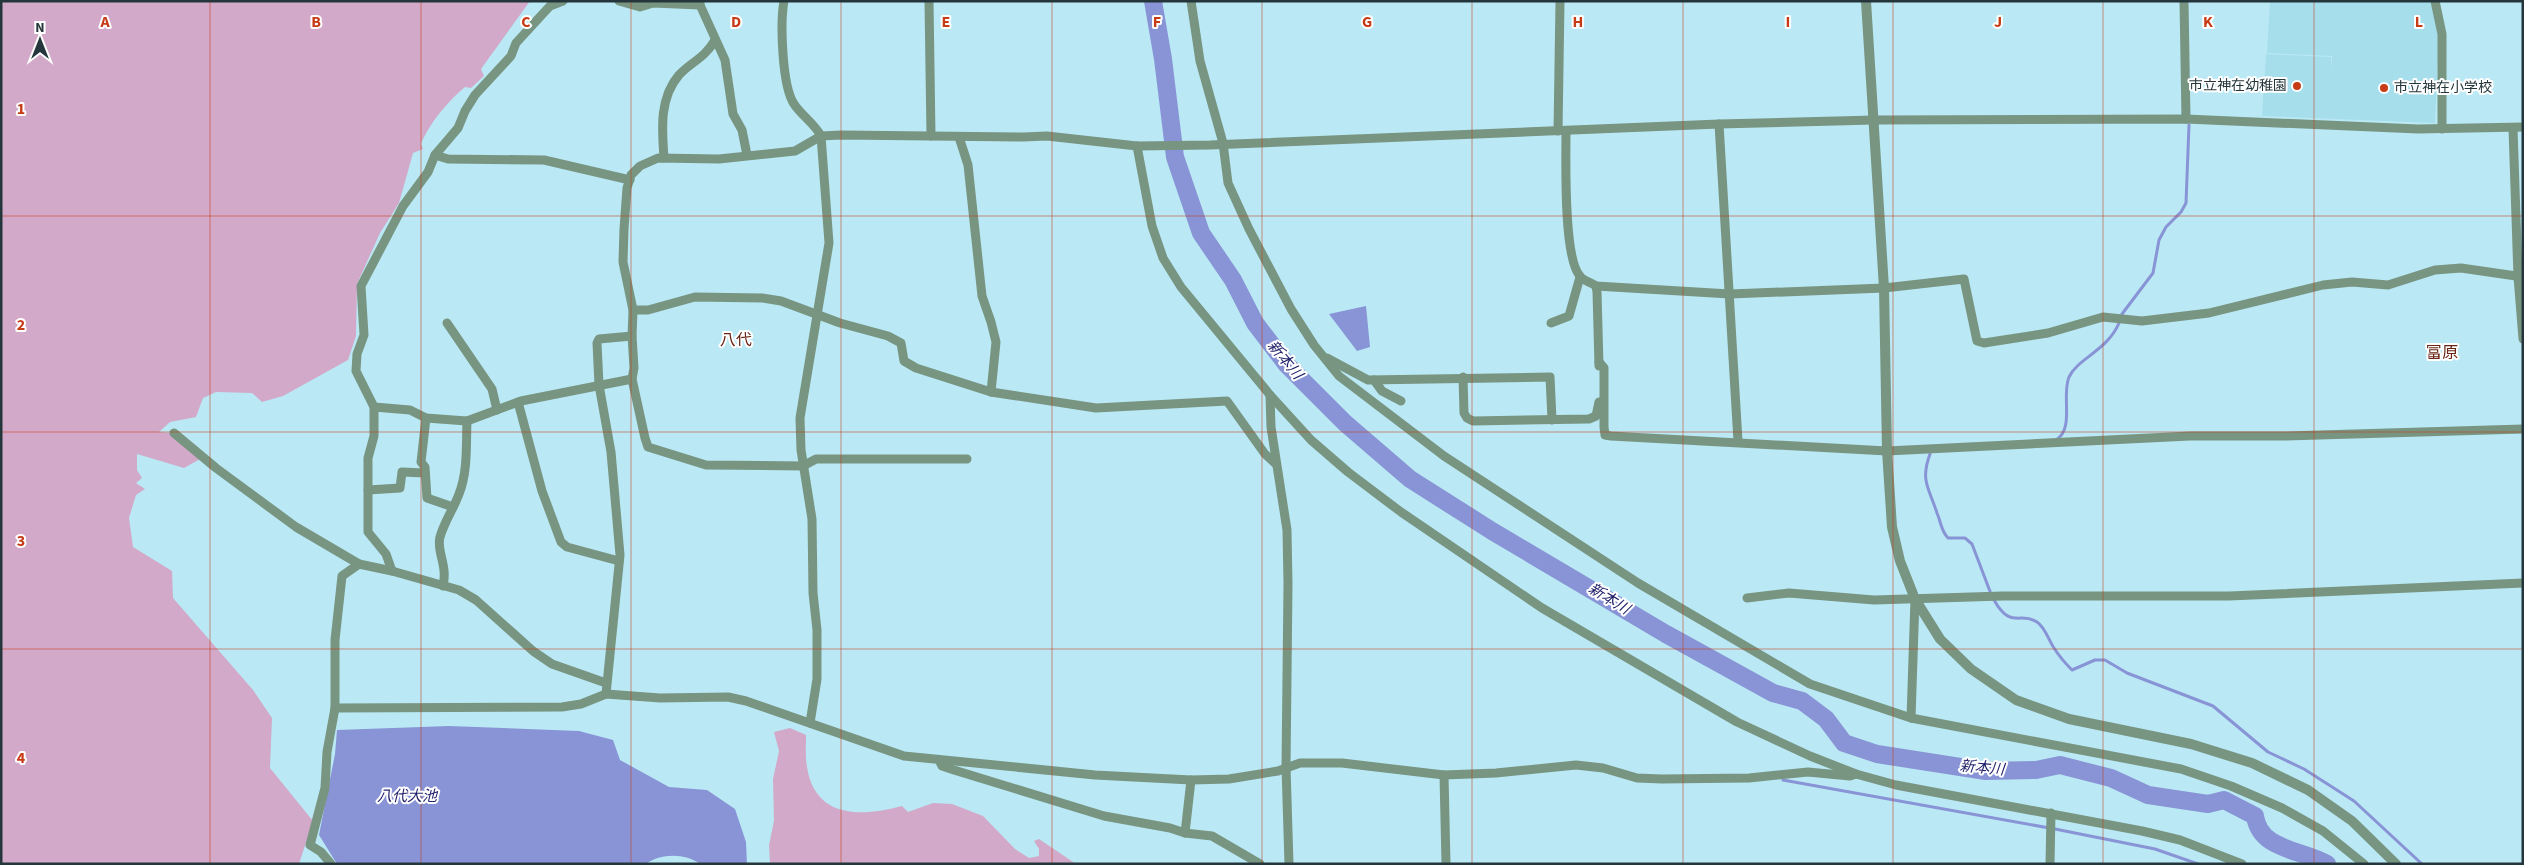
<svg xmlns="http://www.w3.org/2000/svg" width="2524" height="865" viewBox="0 0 2524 865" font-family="'Source Sans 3','Noto Sans JP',sans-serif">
  <rect width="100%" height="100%" fill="#bae9f5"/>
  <!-- built -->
  <polygon fill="#a6deec" points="2270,1 2432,1 2439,34 2435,123 2262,116 2266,54 2331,57 2332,73 2332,56 2267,53"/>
  <!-- green -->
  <g fill="#d2a9c8">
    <path d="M 1,1 L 530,1 L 481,69 L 484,76 L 471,88 L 465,87 C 448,101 429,124 421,144 L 423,149 L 413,153 L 399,203 L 380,233 L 357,284 L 356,336 L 348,360 L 283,396 L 262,402 L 252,393 L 216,392 L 203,398 L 196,417 L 170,422 L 159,432 L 171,433 L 202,458 L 184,468 L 137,454 L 137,470 L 142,478 L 136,483 L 145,489 L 136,495 L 129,518 L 133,547 L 172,571 L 173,598 L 253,690 L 272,718 L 270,768 L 313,821 L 299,864 L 1,864 Z"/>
    <path d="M 790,728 L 806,735 C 806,745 805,757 807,767 C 815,819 862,817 902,806 L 908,812 L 933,803 L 952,804 L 983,816 L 1015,849 L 1029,858 L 1039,856 L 1039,849 L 1034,841 L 1039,839 L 1076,864 L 770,864 L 769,845 L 774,821 L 773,779 L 779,751 L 774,732 Z"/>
  </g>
  <!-- water -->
  <g fill="#8894d5">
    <polygon points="1366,306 1370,347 1357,351 1329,314"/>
    <path d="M 449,726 L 579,731 L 613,740 L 620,760 L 669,787 L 707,790 L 735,809 L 746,842 L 747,864 L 700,864 C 686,853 660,853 646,864 L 337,864 L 319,835 L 335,754 L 337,730 Z"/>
  </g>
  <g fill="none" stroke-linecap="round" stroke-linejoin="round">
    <!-- stream -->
    <g stroke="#8894d5" stroke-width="3">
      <polyline points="2122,314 2153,273 2159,240 2166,227 2181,212 2186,203 2189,125"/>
      <path d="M 2056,440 C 2075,428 2061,396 2069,377 C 2078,358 2107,351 2119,323"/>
      <path d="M 1930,454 C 1920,481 1929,488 1937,513 C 1941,522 1941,531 1948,538 L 1965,538 L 1972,544 L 1991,594"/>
      <path d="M 1994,600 C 2011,630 2020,611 2037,622 C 2045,627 2049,641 2054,648 C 2059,656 2065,663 2072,670 L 2095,660 L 2105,660 L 2127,673 L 2213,706 L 2268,752 L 2304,769 L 2354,801 L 2422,864"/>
      <polyline points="1783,780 2055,829 2155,849 2198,864"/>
    </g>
    <!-- river -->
    <path stroke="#8894d5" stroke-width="18" d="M 1153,1 L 1163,59 L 1175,157 L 1201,233 L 1233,280 L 1255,323 L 1287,365 L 1345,423 L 1410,479 L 1492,531 L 1666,634 L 1773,693 L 1802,701 L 1826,719 L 1844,743 L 1877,754 L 1986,771 L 2036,770 L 2060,765 L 2111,778 L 2148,795 L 2208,804 L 2224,800 L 2255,816 C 2260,851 2302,849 2327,864"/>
    <!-- minor -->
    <g stroke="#789582" stroke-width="9">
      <polyline points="619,1 640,7 653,3 700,5 700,1"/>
      <path d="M 784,1 C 780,23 782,86 794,104 C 802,116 814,123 821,136 L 829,243 L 800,418 L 801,450 L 812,519 L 813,593 L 817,630 L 817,679 L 810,723"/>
      <polyline points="929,1 931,136"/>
      <polyline points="1191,1 1200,61 1223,143 1228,183 1249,229 1291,309 1314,345 1339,376 1444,456 1638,583 1810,684 1911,718 2181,769 2231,786 2282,808 2323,831 2364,864"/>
      <polyline points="2184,1 2186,119"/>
      <polyline points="2435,1 2442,34 2442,129"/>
      <polyline points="700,5 725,60 733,114 742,130 747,155"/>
      <polyline points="1719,124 1738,441"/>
      <polyline points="2513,128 2518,277 2523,339"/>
      <polyline points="1558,131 1560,1"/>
      <path d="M 1566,131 C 1566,157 1563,258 1580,276 C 1583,281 1591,282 1596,286 L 1597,292 L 1599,366"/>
      <polyline points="959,137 968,165 982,296 991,322 996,342 991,392"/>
      <polyline points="1137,146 1152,226 1163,258 1181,287 1270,395 1311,440 1348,472 1401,512 1542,608 1737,722 1810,756 1856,774 1896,785 2142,831 2180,840 2242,864"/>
      <polyline points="435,155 448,159 544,160 630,180"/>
      <path d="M 664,158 C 662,130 659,98 679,75 C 691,62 705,58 715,40"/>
      <polyline points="1596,286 1730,294 1884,288 1964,279 1977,341 1984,343 2048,333 2103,317 2142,321 2209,313 2323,285 2352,282 2388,285 2435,270 2461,268 2523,277"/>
      <polyline points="633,310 648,310 695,297 762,298 781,301 840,323 888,336 901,343 904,361 916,368 991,392 1096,408 1227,401 1265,454 1276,464"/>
      <polyline points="447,323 492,389 497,410"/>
      <polyline points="1551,323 1569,316 1580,277"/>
      <polyline points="632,336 634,368 632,379 645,438 648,447 706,465 803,466 816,459 967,459"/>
      <polyline points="1327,358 1368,380 1550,377 1552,420"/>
      <polyline points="1599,362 1604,368 1604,427 1605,435 1611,436 1887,451 2190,436 2284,436 2523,429"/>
      <polyline points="1463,377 1464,413 1467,418 1473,421 1589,419 1596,416 1599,402"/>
      <polyline points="1374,380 1382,391 1401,401"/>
      <polyline points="1270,395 1271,427 1287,530 1288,584 1286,767 1289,864"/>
      <polyline points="518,402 542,491 561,542 567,547 619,561"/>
      <polyline points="374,407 410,410 426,418 467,421 521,401 632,379"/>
      <polyline points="426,418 421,462 425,467 427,498 453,507"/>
      <polyline points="174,433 216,468 296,527 359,564"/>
      <polyline points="368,490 400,488 402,472 425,473"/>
      <polyline points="392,571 386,554 368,532 368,458 374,436 374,407 356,371 357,354 364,335 361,286 403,206 428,172 435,155 458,128 465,111 475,95 511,56 516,43 538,19 550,6 563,1"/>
      <path d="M 443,586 C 448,565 436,551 440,537 C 444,522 454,508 459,494 C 468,472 466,444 467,421"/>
      <polyline points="1747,598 1789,593 1874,600 2003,596 2229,596 2523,583"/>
      <polyline points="606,694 620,555 611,452 599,385 597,343 599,339 632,336 633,310 623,262 624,229 627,188 631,175 640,166 658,158 719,159 795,151 821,136 841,135 1023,137 1047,136 1137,146 1210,145 1719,124 1874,120 2186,119 2418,129 2523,127"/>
      <polyline points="335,708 562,707 581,704 606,694 660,698 728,697 746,701 904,756 1095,775 1191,780 1229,779 1278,771 1300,763 1342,763 1444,775 1496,773 1576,765 1603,768 1637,778 1662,779 1749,778 1808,772 1850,776 1856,774"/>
      <polyline points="1911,718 1915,599"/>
      <polyline points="940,762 942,766 954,770 1104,816 1170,828 1185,833 1212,836 1260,864"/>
      <polyline points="1444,775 1446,864"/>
      <polyline points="1185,833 1191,780"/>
      <polyline points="331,864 321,852 310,845 325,788 327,752 335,708 335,640 342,576 359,564 392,571 459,590 476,600 533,651 552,664 606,683"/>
      <polyline points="2050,864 2051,813"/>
    </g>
    <!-- tertiary -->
    <polyline stroke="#789582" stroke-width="10" points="1866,1 1884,288 1887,451 1892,527 1900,561 1915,599 1940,639 1971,669 2016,700 2069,719 2191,744 2252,763 2308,790 2352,821 2396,864"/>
  </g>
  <!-- grid -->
  <path fill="none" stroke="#c63c17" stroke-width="1" stroke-opacity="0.55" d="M 210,1 L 210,864M 421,1 L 421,864M 631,1 L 631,864M 841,1 L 841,864M 1052,1 L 1052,864M 1262,1 L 1262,864M 1472,1 L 1472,864M 1683,1 L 1683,864M 1893,1 L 1893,864M 2103,1 L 2103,864M 2314,1 L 2314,864M 1,216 L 2523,216M 1,432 L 2523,432M 1,649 L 2523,649"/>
  <!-- markers -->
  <g fill="#c63c17" stroke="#fff" stroke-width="2">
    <circle cx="2297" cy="86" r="5"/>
    <circle cx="2384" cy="88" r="5"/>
  </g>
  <g text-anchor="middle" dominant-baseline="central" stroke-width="4" stroke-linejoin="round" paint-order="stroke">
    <!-- poi labels -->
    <g font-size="14" fill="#24363b" stroke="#fff" text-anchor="end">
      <text x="2287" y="86">市立神在幼稚園</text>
      <text x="2394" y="88" text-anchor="start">市立神在小学校</text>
    </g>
    <!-- water labels -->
    <g font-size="15" font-style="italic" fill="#1f1f6a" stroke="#fff">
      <text transform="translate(1285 360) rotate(50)">新本川</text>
      <text transform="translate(1609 599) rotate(31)">新本川</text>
      <text transform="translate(1982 768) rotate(5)">新本川</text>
      <text x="407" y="796">八代大池</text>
    </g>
    <!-- quarter labels -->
    <g font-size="16" fill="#682515" stroke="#fff">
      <text x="736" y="340">八代</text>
      <text x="2442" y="353">富原</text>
    </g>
  </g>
  <g font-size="16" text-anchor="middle" font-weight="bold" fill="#c63c17" stroke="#fff" stroke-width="4" stroke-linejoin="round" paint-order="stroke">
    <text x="105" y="27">A</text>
    <text x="316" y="27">B</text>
    <text x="526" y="27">C</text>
    <text x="736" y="27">D</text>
    <text x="946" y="27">E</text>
    <text x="1157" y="27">F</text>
    <text x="1367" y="27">G</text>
    <text x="1578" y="27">H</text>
    <text x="1788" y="27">I</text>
    <text x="1998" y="27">J</text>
    <text x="2208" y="27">K</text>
    <text x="2419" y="27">L</text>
    <text x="21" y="114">1</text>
    <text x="21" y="330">2</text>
    <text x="21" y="546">3</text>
    <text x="21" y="763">4</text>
  </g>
  <!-- border -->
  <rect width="2524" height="865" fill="none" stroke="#24363b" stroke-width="5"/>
  <!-- north arrow -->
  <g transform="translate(40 40)" stroke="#ffffff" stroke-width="4" paint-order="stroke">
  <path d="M0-4L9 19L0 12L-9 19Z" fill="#24363b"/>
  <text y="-8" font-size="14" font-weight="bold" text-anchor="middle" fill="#24363b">N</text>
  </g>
</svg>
